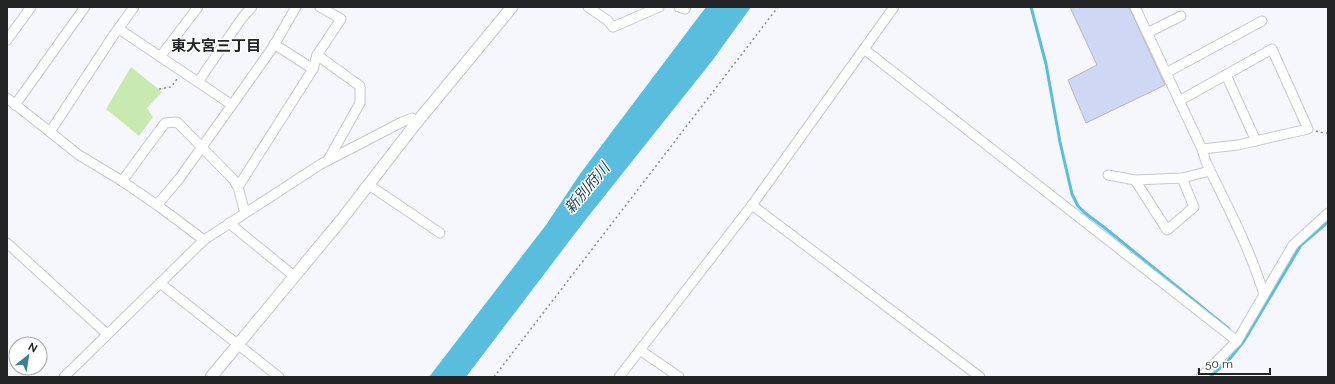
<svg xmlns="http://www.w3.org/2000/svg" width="1335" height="384" viewBox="0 0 1335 384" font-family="Raleway,'Noto Sans JP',sans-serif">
  <rect width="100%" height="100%" fill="#f5f7fd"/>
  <!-- green -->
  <polygon fill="#c8e9b0" points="131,67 162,92 147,108 153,117 139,136 106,109"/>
  <!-- water -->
  <polygon fill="#59bedd" points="706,7 751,7 712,61 583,223 466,377 429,377 546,225 580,174"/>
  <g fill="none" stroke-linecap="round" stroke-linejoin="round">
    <!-- stream -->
    <g stroke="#59bedd" stroke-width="3">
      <polyline points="1031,7 1046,64 1060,142 1072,194 1078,206 1085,213 1105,228 1229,329"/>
      <polyline points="1210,377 1228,361 1244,341 1301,245 1328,222"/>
    </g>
  </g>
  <!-- building -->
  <polygon fill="#cfd7f4" stroke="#b6b7be" points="1070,7 1129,7 1165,85 1086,123 1068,80 1097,65"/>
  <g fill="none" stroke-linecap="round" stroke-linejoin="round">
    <defs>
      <g id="minor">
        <polyline points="588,7 607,20 613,27 659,7"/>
        <polyline points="679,7 685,9 686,7"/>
        <path d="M 1135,7 L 1202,149 L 1206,162 C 1227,206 1250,248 1264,295"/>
        <polyline points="119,29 232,105"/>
        <polyline points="1147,33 1181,16"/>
        <polyline points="7,40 31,7"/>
        <polyline points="274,44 313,69"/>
        <polyline points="864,49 1237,341"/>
        <polyline points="317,55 360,86 360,103 328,160"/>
        <polyline points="160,57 198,7"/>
        <polyline points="1166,73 1262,21"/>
        <polyline points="1226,75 1256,141"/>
        <polyline points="198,82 242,18 252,7"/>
        <polyline points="7,98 79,155 122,181 157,205 204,240"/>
        <polyline points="1179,101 1272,49 1308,129 1238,145 1202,149"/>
        <polyline points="15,105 85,7"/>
        <polyline points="50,132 113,36 134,7"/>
        <polyline points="1108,175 1135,180"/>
        <polyline points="1182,178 1194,207 1167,230 1135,180 1182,178 1210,171"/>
        <polyline points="122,181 165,123 177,122 233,179 238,187 245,213"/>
        <polyline points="369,185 440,233"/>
        <polyline points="238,187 313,69 317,55 341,19 320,7"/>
        <polyline points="157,205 179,179 232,105 273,47 296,7"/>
        <polyline points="752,205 980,377"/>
        <polyline points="229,223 294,276"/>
        <polyline points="7,243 107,334"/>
        <polyline points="160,283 279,377"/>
        <polyline points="640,350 679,377"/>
        <polyline points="64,377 204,240 321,164 402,122 412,118 417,122"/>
        <polyline points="619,377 752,205 894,7"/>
        <polyline points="1201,377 1237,341 1293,245 1328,213"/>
      </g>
      <polyline id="tertiary" points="211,377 342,219 417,122 512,7"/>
    </defs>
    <!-- minor casing -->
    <use href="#minor" stroke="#c6c8ce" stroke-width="11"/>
    <!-- tertiary casing -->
    <use href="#tertiary" stroke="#c6c8ce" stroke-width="13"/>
    <!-- path -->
    <g stroke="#8c8e92" stroke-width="1.5" stroke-dasharray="2 3" stroke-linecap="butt">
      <polyline points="159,89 171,87 177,79"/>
      <polyline points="1316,131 1324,133 1328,133"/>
      <polyline points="494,377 778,7"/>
    </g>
    <!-- minor -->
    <use href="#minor" stroke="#fff" stroke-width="9"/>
    <!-- tertiary -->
    <use href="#tertiary" stroke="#fff" stroke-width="11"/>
  </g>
  <g text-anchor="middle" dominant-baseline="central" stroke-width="3" stroke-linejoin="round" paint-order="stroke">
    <!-- neighbourhood labels -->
    <g font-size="15" font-weight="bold" fill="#232426" stroke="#fff">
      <text x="216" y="46">東大宮三丁目</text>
    </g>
    <!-- water labels -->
    <g font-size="15" font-style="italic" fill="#1b4754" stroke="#fff">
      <text transform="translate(587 188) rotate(-50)">新別府川</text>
    </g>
  </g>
  <!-- border -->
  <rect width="1335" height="384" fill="none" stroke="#232426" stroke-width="16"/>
  <!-- north arrow -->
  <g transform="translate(28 356) rotate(30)"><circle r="19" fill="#ffffff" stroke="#a7a7a8"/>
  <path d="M0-3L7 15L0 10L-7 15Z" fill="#3c838d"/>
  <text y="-6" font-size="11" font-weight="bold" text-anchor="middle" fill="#232426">N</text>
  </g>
  <!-- scale -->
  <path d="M1199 368v6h71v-6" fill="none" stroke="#232426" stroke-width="2"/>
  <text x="1205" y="368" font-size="12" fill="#232426" stroke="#ffffff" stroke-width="3" paint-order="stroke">50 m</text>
</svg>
